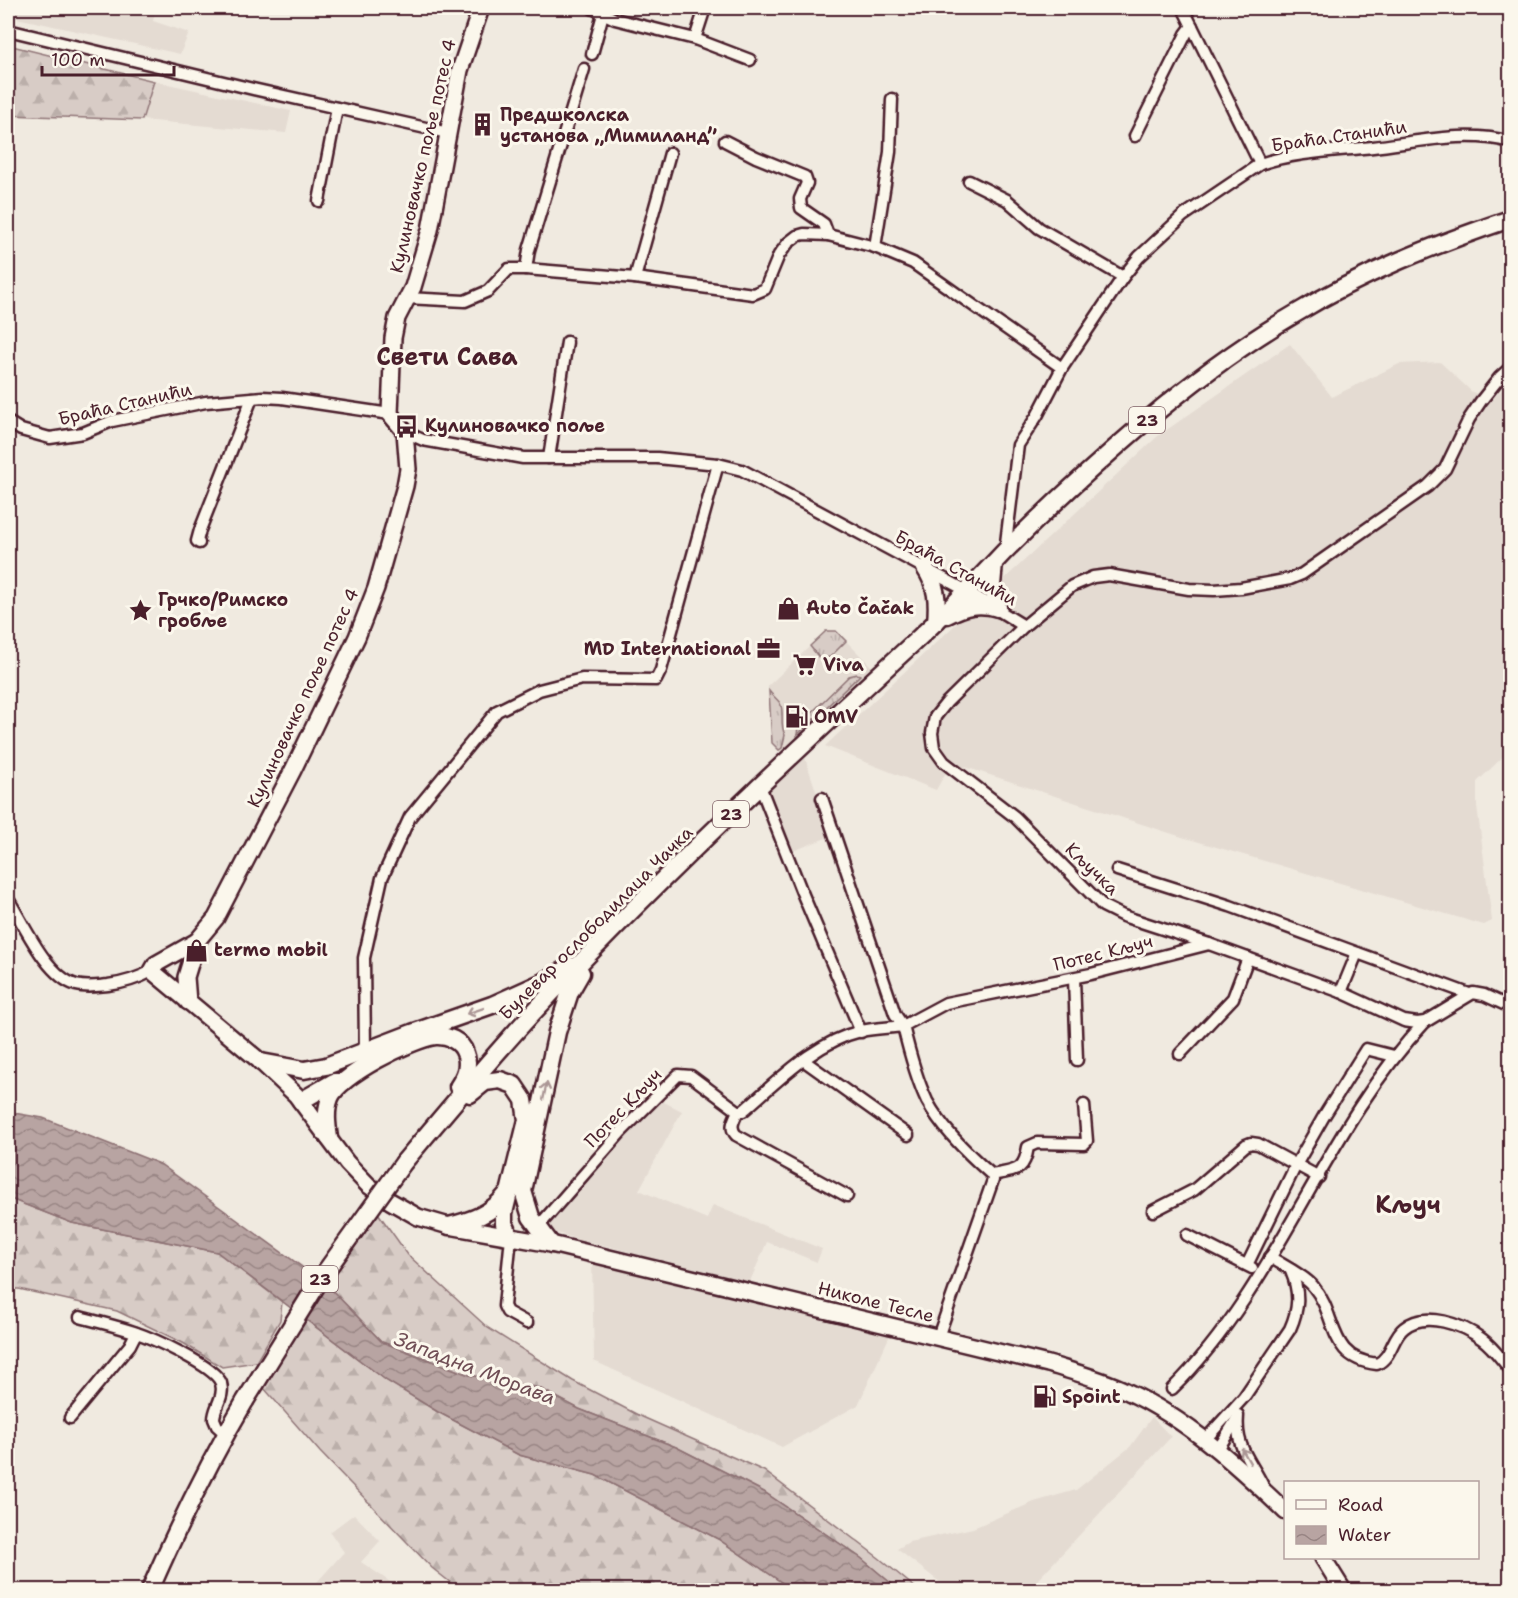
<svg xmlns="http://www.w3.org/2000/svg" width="1518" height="1598" viewBox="0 0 1518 1598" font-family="'Shantell Sans',sans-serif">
  <defs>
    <pattern id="grass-tufts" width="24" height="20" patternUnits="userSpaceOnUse" patternTransform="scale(1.5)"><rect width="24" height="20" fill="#d8ccc6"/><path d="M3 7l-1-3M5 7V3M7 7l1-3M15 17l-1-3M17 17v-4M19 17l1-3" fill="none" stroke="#bbafaa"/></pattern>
    <pattern id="forest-firs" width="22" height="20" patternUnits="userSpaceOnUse" patternTransform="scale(1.5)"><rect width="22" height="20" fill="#d8ccc6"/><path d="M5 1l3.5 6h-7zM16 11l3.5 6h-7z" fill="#bbafaa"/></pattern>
    <pattern id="water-waves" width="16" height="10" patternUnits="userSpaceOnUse" patternTransform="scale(1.5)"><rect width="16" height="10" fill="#b8a4a2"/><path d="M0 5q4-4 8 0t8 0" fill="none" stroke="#988584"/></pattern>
  </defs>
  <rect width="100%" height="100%" fill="#f0eae0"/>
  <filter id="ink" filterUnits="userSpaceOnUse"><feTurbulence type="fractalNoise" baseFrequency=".0167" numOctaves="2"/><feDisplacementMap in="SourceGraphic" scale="12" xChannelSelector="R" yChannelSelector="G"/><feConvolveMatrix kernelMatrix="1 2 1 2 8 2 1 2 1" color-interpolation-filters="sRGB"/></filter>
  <g filter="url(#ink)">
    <!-- built -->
    <g fill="#e4dbd2">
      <polygon points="8,8 156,8 153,21 189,33 180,54 8,16"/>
      <polygon points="154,81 291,111 286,133 142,120"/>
      <polygon points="1290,344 1332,397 1399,364 1440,362 1472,392 1492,399 1510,383 1510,750 1477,782 1477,806 1492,921 1484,925 1182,837 965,767 945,774 936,790 825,746 1158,436"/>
      <polygon points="826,631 836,631 874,669 782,754 772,743 768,686"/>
      <polygon points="805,758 831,836 788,853 765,793"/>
      <polygon points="656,1098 682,1111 639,1190 707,1219 713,1205 822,1249 817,1262 767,1242 748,1286 607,1246 582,1241 538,1227"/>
      <polygon points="592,1260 824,1320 890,1335 858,1405 782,1447 594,1361"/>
      <polygon points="1152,1417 1171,1437 1028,1590 950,1590 897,1549 909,1542 973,1528 1034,1502 1076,1490 1130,1447"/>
      <polygon points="354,1514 380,1541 361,1562 402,1590 310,1590 344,1552 330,1532"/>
    </g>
    <!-- grass -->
    <g fill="url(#grass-tufts)" stroke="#917678" stroke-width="1.5">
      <polygon points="826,631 836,631 846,641 830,657 820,659 810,646"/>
      <polygon points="857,674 860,675 797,735 798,726 849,676"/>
      <path d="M 769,691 C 772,695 777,699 780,703 C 785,712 779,724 785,735 L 782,748 L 779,750 L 772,743 Z"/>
    </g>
    <!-- forest -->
    <g fill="url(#forest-firs)" stroke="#917678" stroke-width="1.5">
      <polygon points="8,45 154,81 142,120 8,115"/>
      <polygon points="8,1198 72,1223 217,1252 282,1302 280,1320 256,1362 222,1367 183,1343 117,1311 19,1289 8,1289"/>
      <polygon points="378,1213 408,1255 488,1328 573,1381 638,1415 764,1471 879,1558 918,1590 899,1590 861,1558 764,1492 676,1447 579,1409 539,1388 469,1375 382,1342 327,1285"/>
      <polygon points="305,1319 387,1381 438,1412 519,1455 595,1475 718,1539 793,1590 460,1590 432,1568 320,1452 263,1387"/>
    </g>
    <!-- water -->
    <polygon fill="url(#water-waves)" stroke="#8c6f72" stroke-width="1.5" points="8,1112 43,1118 160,1164 327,1285 382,1342 469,1375 539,1388 579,1409 676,1447 764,1492 861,1558 899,1590 793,1590 718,1539 595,1475 519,1455 438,1412 387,1381 217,1252 72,1223 8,1198"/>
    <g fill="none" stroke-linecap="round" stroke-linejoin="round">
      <defs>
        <g id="street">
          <polyline points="592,8 615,19 695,39 750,60"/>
          <polyline points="1183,8 1260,164"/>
          <polyline points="8,30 253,89 448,133"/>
          <polyline points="695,39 705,8"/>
          <polyline points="592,54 603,14"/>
          <polyline points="1135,136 1186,34 1192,26"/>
          <polyline points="725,141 756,157 805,177 807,183 800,199 801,208 824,224 828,235"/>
          <polyline points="969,181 1007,200 1039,228 1123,277"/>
          <polyline points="319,201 337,108"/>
          <polyline points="875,247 890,152 892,99"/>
          <polyline points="526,269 529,250 584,69"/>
          <polyline points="635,278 670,153"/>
          <polyline points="406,298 465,301 488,291 509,269 526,269 635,278 753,294 765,289 779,255 788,243 797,236 804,234 828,235 875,247 913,263 1062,368"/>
          <polyline points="1510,368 1500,377 1481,401 1469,419 1445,469 1428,486 1302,574 1290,579 1241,588 1214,590 1189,589 1109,575 1093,577 1072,586 1024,626 947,702 935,717 932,733 934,748 944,762 1015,817 1103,906 1123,916 1209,944 1341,992 1404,1021 1417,1023 1425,1022 1473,993 1484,995 1510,1007"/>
          <polyline points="8,422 21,430 50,438 83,433 112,421 206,402 263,397 282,398 390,414"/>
          <polyline points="405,432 423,440 523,458 657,458 718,464 742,470 967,591 1024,626"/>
          <polyline points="549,458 567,342"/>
          <polyline points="199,543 197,541 200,530 252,398"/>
          <path d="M 1005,551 L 1018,445 L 1037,416 L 1062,368 L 1123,277 L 1139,257 L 1183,216 L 1260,164 C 1296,152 1336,151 1373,147 C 1418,142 1467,130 1510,142"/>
          <polyline points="760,786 801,890 861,1032"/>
          <polyline points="1117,870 1230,906 1469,994"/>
          <path d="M 8,899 C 24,924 46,976 76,985 C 87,988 97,986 108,985 C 124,983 137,979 152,971"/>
          <polyline points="1074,978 1077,1060"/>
          <polyline points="1341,992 1357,953"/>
          <polyline points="365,1052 364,958 382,878 410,817 497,711 539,690 582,679 656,680 661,670 718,464"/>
          <polyline points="1180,1054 1233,998 1248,958"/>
          <polyline points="803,1060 908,1135"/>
          <path d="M 738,1111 C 734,1120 729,1127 736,1135 L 847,1196"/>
          <path d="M 992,1175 C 1015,1170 1024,1173 1028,1147 L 1037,1143 L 1084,1144 L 1087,1141 L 1084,1105"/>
          <polyline points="1153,1211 1194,1190 1246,1145 1251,1143 1258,1144 1319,1177"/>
          <path d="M 538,1227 L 621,1132 L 678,1075 L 691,1076 L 738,1111 L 743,1111 C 778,1081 815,1042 861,1031 C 875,1028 889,1028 903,1026 L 895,1014 L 822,798"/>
          <polyline points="1187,1235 1252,1268"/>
          <polyline points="511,1237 504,1306 507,1312 527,1323"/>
          <path d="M 1270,1257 C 1284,1266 1302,1274 1313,1286 C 1339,1317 1326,1358 1377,1364 C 1392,1357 1392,1337 1404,1328 C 1425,1310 1463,1325 1482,1339 C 1493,1347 1501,1359 1510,1369"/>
          <polyline points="1247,1265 1296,1165 1324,1116 1366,1049 1394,1056"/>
          <path d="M 80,1317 C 98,1322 116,1326 134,1332 C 152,1338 215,1366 221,1383 C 225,1397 214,1407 214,1419 L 217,1426 L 226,1434"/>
          <path d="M 938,1337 L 993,1180 L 992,1175 C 969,1155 942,1129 927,1101 C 916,1078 909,1051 903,1026 L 946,1003 L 1091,974 L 1209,944"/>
          <path d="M 1172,1389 C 1278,1285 1323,1130 1425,1022"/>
          <path d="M 1238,1415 C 1235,1448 1250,1459 1263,1486"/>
          <polyline points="70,1418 130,1345 136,1333"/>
          <path d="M 1204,1441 L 1244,1397 L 1290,1329 C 1299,1309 1300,1292 1291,1271"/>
          <polyline points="1217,1451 1236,1420"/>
        </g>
        <g id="secondary">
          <path d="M 197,941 L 156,964 L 152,971 L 261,1062 L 296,1095 L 347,1163 L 368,1185 L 390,1201 L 418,1217 L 449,1226 L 551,1244 L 1048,1364 C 1074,1372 1101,1379 1126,1391 C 1186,1418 1238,1466 1286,1512"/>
          <polyline points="188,1002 186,977 197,941 216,918 293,770 357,637 376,588 405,486 408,469 405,432 390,414 393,338 397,318 413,287 430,230 460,70 481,8"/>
          <polyline points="1323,1558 1343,1590"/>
        </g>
        <g id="primary">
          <polyline points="994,563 992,585 998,608"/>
          <path d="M 925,568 C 937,586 938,601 936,622"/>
          <path d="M 947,615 C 965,606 978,602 998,608"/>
          <polyline points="261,1062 304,1070 326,1066 412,1033 492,1005 543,982 572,966"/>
          <polyline points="470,1094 485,1082 500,1080 514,1085 524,1100 527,1120 504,1213 504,1224 507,1229"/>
          <polyline points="301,1101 334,1082 340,1082"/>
          <path d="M 329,1138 C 327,1125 325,1111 330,1098 C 339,1075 412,1039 435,1036 C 448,1035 461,1041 465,1053 C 470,1066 465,1076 458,1087"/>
          <path d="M 404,1162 C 445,1113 486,1064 529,1017 C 650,887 780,766 910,646 C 943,616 974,584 1004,552 C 1049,507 1097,463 1145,422 C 1192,382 1242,345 1295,314 C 1362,273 1436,244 1510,219"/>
          <path d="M 449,1226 C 473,1220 491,1214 506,1195"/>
          <polyline points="551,1244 531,1217 523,1191 557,1032 570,992 581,973"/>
          <path d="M 150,1590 C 178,1526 209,1462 245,1401"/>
        </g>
      </defs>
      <!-- street casing -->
      <use href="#street" stroke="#4a1f2b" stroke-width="15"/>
      <!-- secondary casing -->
      <use href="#secondary" stroke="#4a1f2b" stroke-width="20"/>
      <!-- primary casing -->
      <use href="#primary" stroke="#4a1f2b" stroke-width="21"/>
      <!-- street -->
      <use href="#street" stroke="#fbf7ec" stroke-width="10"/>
      <!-- secondary -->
      <use href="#secondary" stroke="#fbf7ec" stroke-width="15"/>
      <!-- primary -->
      <use href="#primary" stroke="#fbf7ec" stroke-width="16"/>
      <defs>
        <polyline id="primary-bridge" points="245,1401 323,1275 404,1162"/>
      </defs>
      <!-- primary-bridge casing -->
      <use href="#primary-bridge" stroke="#4a1f2b" stroke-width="21" stroke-linecap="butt"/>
      <!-- primary-bridge -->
      <use href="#primary-bridge" stroke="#fbf7ec" stroke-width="16"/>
    </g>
    <!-- one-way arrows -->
    <defs><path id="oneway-shaft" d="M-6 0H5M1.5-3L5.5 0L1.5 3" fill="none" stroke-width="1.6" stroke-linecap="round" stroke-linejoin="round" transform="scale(1.5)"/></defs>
    <g stroke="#ab9695">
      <use href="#oneway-shaft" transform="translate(475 1011) rotate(161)"/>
      <use href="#oneway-shaft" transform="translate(545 1091) rotate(-78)"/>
      <use href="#oneway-shaft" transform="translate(1246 1456) rotate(-120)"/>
    </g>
  </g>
  <!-- icons -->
  <defs>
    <symbol id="building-bare" viewBox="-9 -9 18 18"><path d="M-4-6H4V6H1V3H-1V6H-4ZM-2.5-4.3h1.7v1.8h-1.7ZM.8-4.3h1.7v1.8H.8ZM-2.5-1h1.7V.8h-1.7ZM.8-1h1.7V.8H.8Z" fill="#4a1f2b" stroke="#fbf7ec" stroke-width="2.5" paint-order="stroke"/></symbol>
    <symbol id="bus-bare" viewBox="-9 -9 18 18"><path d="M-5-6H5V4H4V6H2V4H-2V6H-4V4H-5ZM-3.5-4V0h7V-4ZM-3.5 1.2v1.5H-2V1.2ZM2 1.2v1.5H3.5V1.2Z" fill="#4a1f2b" stroke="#fbf7ec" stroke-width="2.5" paint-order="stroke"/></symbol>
    <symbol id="shop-bare" viewBox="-9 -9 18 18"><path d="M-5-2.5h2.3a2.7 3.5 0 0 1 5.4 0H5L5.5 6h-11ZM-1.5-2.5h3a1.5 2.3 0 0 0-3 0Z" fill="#4a1f2b" stroke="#fbf7ec" stroke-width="2.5" paint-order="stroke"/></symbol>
    <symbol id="sight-bare" viewBox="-9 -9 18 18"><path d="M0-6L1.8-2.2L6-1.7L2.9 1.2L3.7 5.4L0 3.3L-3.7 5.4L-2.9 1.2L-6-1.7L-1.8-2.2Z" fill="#4a1f2b" stroke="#fbf7ec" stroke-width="2.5" paint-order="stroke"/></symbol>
    <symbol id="office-bare" viewBox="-9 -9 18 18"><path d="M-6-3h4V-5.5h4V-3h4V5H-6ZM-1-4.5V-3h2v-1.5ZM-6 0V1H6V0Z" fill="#4a1f2b" stroke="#fbf7ec" stroke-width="2.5" paint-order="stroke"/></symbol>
    <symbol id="supermarket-bare" viewBox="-9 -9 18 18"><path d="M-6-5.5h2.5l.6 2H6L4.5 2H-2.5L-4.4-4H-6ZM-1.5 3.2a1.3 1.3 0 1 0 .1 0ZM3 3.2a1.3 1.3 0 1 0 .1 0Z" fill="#4a1f2b" stroke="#fbf7ec" stroke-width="2.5" paint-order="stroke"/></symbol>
    <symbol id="fuel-bare" viewBox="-9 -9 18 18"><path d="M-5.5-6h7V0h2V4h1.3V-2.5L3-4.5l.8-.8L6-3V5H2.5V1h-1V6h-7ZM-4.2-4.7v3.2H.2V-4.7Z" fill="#4a1f2b" stroke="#fbf7ec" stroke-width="2.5" paint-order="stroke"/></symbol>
  </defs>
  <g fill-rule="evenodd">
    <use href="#building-bare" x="466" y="108" width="33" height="33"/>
    <use href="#bus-bare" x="390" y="410" width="33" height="33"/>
    <use href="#shop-bare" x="772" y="592" width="33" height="33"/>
    <use href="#sight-bare" x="124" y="594" width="33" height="33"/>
    <use href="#office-bare" x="752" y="632" width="33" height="33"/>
    <use href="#supermarket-bare" x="788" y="648" width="33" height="33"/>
    <use href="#fuel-bare" x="780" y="700" width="33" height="33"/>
    <use href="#shop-bare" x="180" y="934" width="33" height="33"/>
    <use href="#fuel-bare" x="1028" y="1380" width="33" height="33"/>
  </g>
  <g text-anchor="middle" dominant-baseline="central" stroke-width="6" stroke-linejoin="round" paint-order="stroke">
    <!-- shield labels -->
    <g fill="#fbf7ec" stroke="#7f6065" stroke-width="1.5">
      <rect x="1129" y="407" width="36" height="26" rx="4.5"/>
      <rect x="713" y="801" width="36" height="26" rx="4.5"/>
      <rect x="302" y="1266" width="36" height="26" rx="4.5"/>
    </g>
    <g font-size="16" font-weight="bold" fill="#4a1f2b">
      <text x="1147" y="420">23</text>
      <text x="731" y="814">23</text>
      <text x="320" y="1279">23</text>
    </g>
    <!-- poi labels -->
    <g font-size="18" font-weight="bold" fill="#4a1f2b" stroke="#fbf7ec" text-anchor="start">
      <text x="500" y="115">Предшколска<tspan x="500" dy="21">установа „Мимиланд”</tspan></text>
      <text x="425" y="426">Кулиновачко поље</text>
      <text x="158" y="600">Грчко/Римско<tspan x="158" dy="21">гробље</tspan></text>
      <text x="806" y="608">Auto Čačak</text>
      <text x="751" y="649" text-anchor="end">MD International</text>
      <text x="823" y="665">Viva</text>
      <text x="814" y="717">OMV</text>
      <text x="214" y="950">termo mobil</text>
      <text x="1062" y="1397">Spoint</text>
    </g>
    <!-- street labels -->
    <g font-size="18" fill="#4a1f2b" stroke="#fbf7ec">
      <text transform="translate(1339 136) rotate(-8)">Браћа Станићи</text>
      <text transform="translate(423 156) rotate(-77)">Кулиновачко поље потес 4</text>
      <text transform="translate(125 404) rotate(-13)">Браћа Станићи</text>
      <text transform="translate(956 568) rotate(29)">Браћа Станићи</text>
      <text transform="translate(303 698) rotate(-65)">Кулиновачко поље потес 4</text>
      <text transform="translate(1092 869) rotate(44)">Кључка</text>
      <text transform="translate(596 923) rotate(-45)">Булевар ослободилаца Чачка</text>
      <text transform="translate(1103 953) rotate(-14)">Потес Кључ</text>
      <text transform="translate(623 1108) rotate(-46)">Потес Кључ</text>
      <text transform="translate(876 1302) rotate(14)">Николе Тесле</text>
    </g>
    <!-- water labels -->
    <g font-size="20" font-style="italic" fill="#704e55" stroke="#fbf7ec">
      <text transform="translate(475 1368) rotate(21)">Западна Морава</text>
    </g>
    <!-- district labels -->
    <g font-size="24" font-weight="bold" fill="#4a1f2b" stroke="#fbf7ec">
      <text x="447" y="357">Свети Сава</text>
      <text x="1408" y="1205">Кључ</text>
    </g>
  </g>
  <!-- margin -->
  <rect width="1518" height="1598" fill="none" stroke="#fbf7ec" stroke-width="30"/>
  <rect x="15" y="15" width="1488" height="1568" fill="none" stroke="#4a1f2b" stroke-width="2" filter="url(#ink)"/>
  <!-- legend -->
  <rect x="1284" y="1481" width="195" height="78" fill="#fbf7ec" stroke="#b4a19f" stroke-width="1.5"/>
  <rect x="1296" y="1500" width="30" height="9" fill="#fbf7ec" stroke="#b4a19f" stroke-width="1.5"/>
  <text x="1338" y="1511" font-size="18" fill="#4a1f2b">Road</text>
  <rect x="1296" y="1526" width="30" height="18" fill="url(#water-waves)" stroke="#b4a19f" stroke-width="1.5"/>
  <text x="1338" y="1541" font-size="18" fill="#4a1f2b">Water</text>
  <!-- scale -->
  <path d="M42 66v9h132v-9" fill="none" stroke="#4a1f2b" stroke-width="3"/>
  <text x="51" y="66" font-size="18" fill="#4a1f2b" stroke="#fbf7ec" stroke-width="4.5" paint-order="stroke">100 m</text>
</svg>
